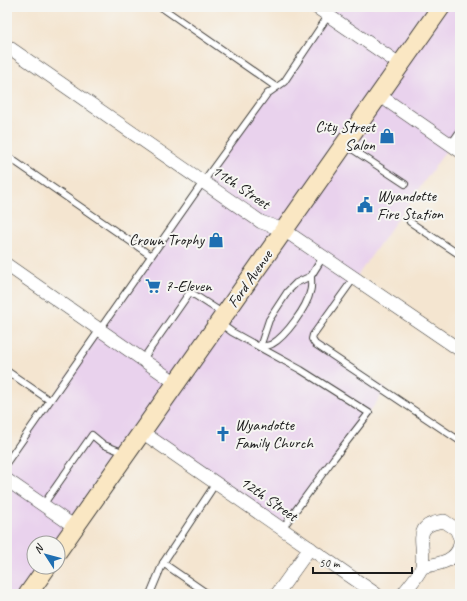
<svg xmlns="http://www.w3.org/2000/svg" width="467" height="601" viewBox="0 0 467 601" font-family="Caveat,sans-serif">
  <rect width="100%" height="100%" fill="#f6f6f2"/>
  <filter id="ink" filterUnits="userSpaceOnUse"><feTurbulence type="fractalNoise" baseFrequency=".025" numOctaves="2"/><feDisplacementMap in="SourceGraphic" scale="8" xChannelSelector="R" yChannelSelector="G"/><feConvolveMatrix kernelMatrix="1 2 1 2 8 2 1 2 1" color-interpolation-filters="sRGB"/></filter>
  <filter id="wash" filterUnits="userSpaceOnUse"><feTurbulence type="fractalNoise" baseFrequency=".012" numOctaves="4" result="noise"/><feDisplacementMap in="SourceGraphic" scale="16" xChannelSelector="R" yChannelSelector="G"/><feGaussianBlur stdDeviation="0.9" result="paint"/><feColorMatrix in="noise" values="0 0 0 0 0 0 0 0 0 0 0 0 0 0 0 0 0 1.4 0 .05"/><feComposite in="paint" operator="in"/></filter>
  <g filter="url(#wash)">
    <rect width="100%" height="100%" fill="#f4e5d0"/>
    <!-- built -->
    <polygon fill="#e9d2ed" points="334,7 460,7 460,131 313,338 386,389 328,469 281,528 142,432 58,543 34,543 34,567 47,567 28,594 7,594 7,462 267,94 284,82"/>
  </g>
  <g filter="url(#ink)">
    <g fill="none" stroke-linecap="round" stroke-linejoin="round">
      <defs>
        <g id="service">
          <polyline points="161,7 276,87"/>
          <polyline points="451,144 460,131"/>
          <polyline points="346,145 405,184"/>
          <polyline points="7,156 150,255"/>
          <polyline points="410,222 460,255"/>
          <polyline points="354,278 313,335 312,339 315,344 460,441"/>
          <polyline points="221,324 232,332 301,370 369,413 334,458 282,529"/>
          <polyline points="260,347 269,320 288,291 296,283 311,276 323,257"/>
          <path d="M 260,347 C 264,346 269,346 272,344 C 286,336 307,307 310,292 C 312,287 311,281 311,276"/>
          <polyline points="143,359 190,292 224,314"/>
          <polyline points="7,371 49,400"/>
          <polyline points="7,462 203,182 267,94 284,82 334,7"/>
          <polyline points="43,505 92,435 104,445 125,453"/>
          <polyline points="150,594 163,563"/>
          <polyline points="208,594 163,563 216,483"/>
        </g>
        <g id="minor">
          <polyline points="316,7 401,65"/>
          <polyline points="7,46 261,222 284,230 460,350"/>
          <polyline points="379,95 460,151"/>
          <polyline points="7,265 176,383"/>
          <polyline points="142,432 376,594"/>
          <polyline points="7,480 75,527"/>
          <path d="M 422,567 C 437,564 457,562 460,544"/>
          <polyline points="277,594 310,548"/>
          <path d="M 403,594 C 408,587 421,573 422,566 C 426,543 410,525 444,521 L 456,529 L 460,538"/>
        </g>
        <g id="secondary">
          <polyline points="58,551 441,7"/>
          <polyline points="28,594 47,567"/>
        </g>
      </defs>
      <!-- service casing -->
      <use href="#service" stroke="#3c3a37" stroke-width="8"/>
      <!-- minor casing -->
      <use href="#minor" stroke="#3c3a37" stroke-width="14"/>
      <!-- secondary casing -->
      <use href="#secondary" stroke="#3c3a37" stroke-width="20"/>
      <!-- service -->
      <use href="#service" stroke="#fff" stroke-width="6"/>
      <!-- minor -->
      <use href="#minor" stroke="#fff" stroke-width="13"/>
      <!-- secondary -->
      <use href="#secondary" stroke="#fae7c3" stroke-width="18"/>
    </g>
  </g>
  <!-- icons -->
  <defs>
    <symbol id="shop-bare" viewBox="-9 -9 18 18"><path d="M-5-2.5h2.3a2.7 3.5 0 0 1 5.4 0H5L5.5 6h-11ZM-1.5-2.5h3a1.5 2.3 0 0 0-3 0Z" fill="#1f6fb2" stroke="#f6f6f2" stroke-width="2.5" paint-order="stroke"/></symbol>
    <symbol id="civic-bare" viewBox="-9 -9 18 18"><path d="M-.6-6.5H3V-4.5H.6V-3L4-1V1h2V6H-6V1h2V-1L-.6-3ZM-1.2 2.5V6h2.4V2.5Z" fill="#1f6fb2" stroke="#f6f6f2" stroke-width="2.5" paint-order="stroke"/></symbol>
    <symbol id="supermarket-bare" viewBox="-9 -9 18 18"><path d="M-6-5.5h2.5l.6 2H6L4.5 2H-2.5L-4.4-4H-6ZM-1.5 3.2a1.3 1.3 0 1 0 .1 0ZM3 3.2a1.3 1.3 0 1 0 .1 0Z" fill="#1f6fb2" stroke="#f6f6f2" stroke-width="2.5" paint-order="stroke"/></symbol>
    <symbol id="church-bare" viewBox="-9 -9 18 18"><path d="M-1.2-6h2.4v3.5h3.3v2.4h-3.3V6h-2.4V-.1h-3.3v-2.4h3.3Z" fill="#1f6fb2" stroke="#f6f6f2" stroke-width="2.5" paint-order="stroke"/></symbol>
  </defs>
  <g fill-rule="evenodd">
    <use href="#shop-bare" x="376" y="125" width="22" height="22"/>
    <use href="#civic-bare" x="354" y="194" width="22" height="22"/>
    <use href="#shop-bare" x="205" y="229" width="22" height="22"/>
    <use href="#supermarket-bare" x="142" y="275" width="22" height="22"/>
    <use href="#church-bare" x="212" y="423" width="22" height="22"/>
  </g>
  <g text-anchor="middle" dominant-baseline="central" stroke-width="4" stroke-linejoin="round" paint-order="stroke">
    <!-- poi labels -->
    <g font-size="16" fill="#1c1c1c" stroke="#f6f6f2" text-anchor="start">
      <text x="375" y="127" text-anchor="end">City Street<tspan x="375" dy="18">Salon</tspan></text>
      <text x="377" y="196">Wyandotte<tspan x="377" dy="18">Fire Station</tspan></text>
      <text x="204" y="240" text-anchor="end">Crown Trophy</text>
      <text x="165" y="286">7-Eleven</text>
      <text x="235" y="425">Wyandotte<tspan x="235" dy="18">Family Church</tspan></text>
    </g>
    <!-- street labels -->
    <g font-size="16" fill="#1c1c1c" stroke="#f6f6f2">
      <text transform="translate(241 187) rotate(34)">11th Street</text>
      <text transform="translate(250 279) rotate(-55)">Ford Avenue</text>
      <text transform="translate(269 499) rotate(35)">12th Street</text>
    </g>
  </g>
  <!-- margin -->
  <rect width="467" height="601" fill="none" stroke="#f6f6f2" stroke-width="24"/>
  <!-- north arrow -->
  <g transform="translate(46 555) rotate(306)"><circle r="19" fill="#f6f6f2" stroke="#9f9f9c"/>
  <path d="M0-3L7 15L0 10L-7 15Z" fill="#1f6fb2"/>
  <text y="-6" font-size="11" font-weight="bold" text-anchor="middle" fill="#1c1c1c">N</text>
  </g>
  <!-- scale -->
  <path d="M313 567v6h99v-6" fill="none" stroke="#1c1c1c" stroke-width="2"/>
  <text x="319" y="567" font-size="12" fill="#1c1c1c" stroke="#f6f6f2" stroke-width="3" paint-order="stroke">50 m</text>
</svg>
